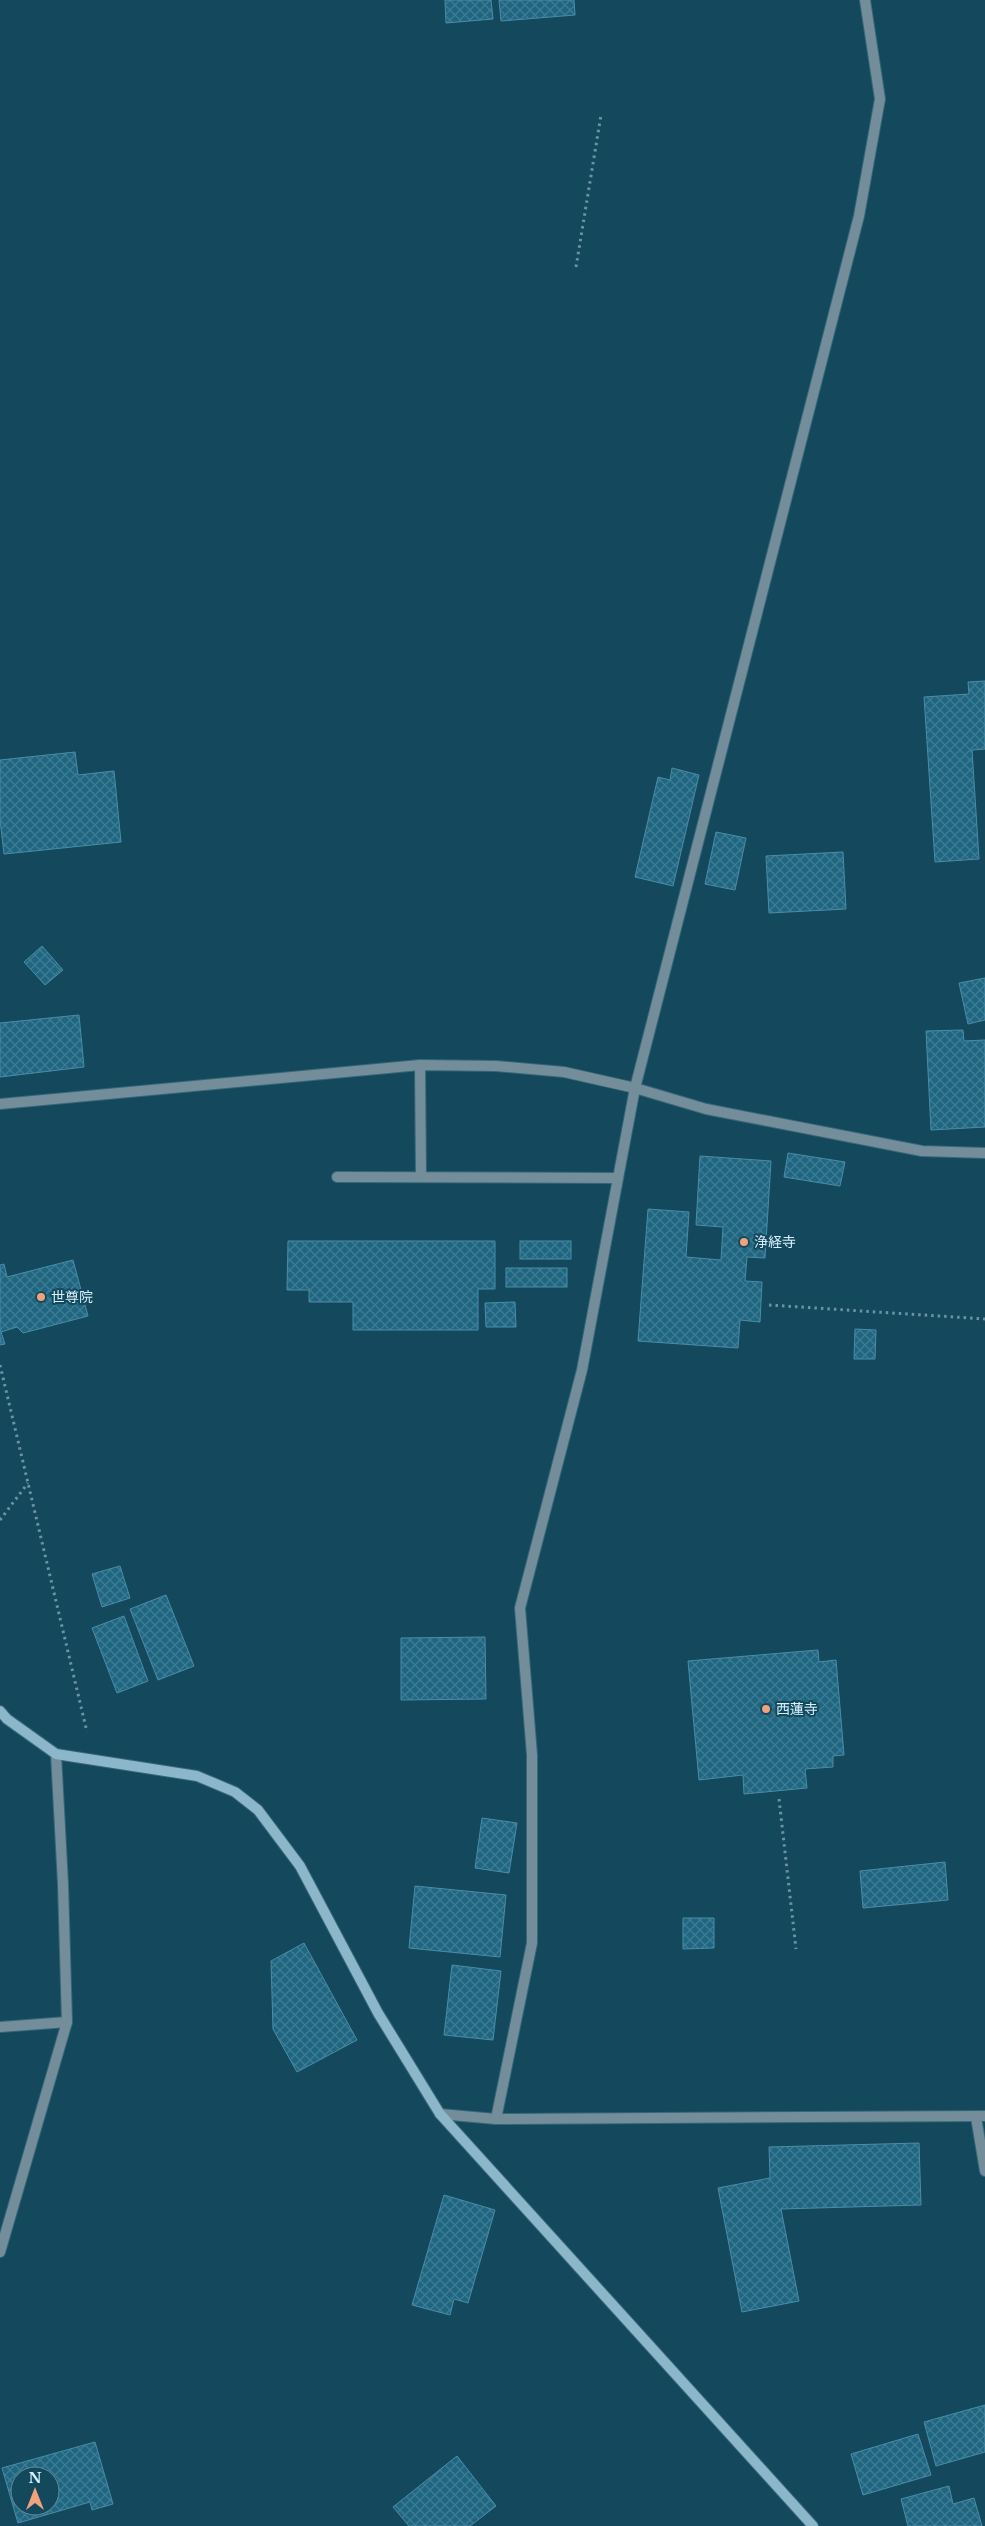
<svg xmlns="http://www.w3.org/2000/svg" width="985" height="2526" viewBox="0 0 985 2526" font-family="'Libre Baskerville','Noto Sans JP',serif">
  <defs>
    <pattern id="building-cross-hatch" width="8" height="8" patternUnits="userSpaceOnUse" patternTransform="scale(1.25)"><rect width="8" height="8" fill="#1f6681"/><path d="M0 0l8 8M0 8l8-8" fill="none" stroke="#3f7c94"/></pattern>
  </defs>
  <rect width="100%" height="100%" fill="#14495d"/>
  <!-- building -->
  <g fill="url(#building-cross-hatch)" stroke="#4a8ca9" fill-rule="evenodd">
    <polygon points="445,0 491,0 493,19 446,23"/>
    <polygon points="499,0 574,0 575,15 501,21"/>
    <polygon points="985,681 985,749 972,750 979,859 935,862 924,697 969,694 968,682"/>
    <polygon points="75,752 78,775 114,771 121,842 4,854 0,820 0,760"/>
    <polygon points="672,768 699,775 673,886 635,877 658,777 670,780"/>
    <polygon points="716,832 746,838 735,890 705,884"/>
    <polygon points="843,852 846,909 769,913 766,856"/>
    <polygon points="42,946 63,970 45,985 24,962"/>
    <polygon points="985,978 985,1020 968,1024 959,983"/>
    <polygon points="79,1015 84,1067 0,1077 0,1023"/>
    <polygon points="963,1030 964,1041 985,1040 985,1127 931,1130 926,1031"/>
    <polygon points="788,1153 845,1162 840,1186 784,1177"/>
    <polygon points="700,1156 771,1161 765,1258 747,1257 745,1281 762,1282 760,1322 740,1320 738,1348 638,1341 648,1209 689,1212 686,1257 721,1260 723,1227 696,1225"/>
    <polygon points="288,1241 495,1241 495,1289 478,1289 478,1330 353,1330 353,1302 309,1302 309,1290 287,1290"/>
    <rect x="520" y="1241" width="51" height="18"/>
    <polygon points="73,1260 88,1316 23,1333 17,1327 1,1332 5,1344 0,1345 0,1265 4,1264 7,1277"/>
    <rect x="506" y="1268" width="61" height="19"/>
    <polygon points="515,1302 516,1327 486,1327 485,1303"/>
    <polygon points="855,1329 876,1330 875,1359 854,1359"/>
    <polygon points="120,1566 130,1598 102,1607 92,1574"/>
    <polygon points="166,1595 194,1666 158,1680 130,1609"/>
    <polygon points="124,1616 148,1681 117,1693 92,1628"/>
    <polygon points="485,1637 486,1699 401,1700 401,1638"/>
    <polygon points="818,1650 819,1662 836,1660 844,1755 833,1756 833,1767 805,1769 807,1788 744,1794 743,1775 699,1780 688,1661"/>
    <polygon points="482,1818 517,1823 509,1873 475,1868"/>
    <polygon points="945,1862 948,1900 863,1908 860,1871"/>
    <polygon points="415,1886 506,1895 500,1957 409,1948"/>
    <polygon points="683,1918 714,1918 714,1948 683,1949"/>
    <polygon points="304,1943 357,2040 297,2072 273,2029 271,1961"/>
    <polygon points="452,1965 501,1971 493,2040 444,2035"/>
    <polygon points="919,2143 921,2205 781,2209 799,2301 742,2312 718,2188 770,2178 769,2147"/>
    <polygon points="444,2195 495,2210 468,2303 454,2299 450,2315 412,2305"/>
    <polygon points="985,2405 985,2452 936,2466 924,2422"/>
    <polygon points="918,2434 931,2475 863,2495 851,2454"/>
    <path d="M 95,2442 L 113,2504 L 92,2510 L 90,2502 L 18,2523 L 2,2468 ZM 20,2476 L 50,2476 L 50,2506 L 20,2506 Z"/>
    <polygon points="457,2456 496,2506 470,2526 409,2526 393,2507"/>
    <polygon points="949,2486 953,2504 974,2498 982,2526 908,2526 901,2499"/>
  </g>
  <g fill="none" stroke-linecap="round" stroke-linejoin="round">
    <defs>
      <g id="lane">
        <polyline points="420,1065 421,1177"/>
        <polyline points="337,1177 617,1178"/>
      </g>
      <g id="street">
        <polyline points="0,1104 420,1065 496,1066 564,1072 635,1088 706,1109 922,1151 985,1153"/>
        <polyline points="0,2027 67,2022"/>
        <polyline points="440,2114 496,2119 985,2116"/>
        <polyline points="976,2117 985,2171"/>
        <polyline points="496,2119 532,1943 532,1755 520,1608 582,1370 635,1088 859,216 880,99 865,0"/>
        <polyline points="0,2252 67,2022 63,1884 56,1754"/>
      </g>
      <polyline id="secondary" points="0,1711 7,1719 56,1754 197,1776 235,1792 258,1810 300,1866 378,2013 440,2114 813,2526"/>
    </defs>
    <!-- lane casing -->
    <use href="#lane" stroke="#376779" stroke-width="12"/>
    <!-- street casing -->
    <use href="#street" stroke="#376779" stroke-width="12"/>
    <!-- secondary casing -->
    <use href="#secondary" stroke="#376779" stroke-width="12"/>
    <!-- path -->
    <g stroke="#6a93a4" stroke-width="3" stroke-dasharray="2.5 4" stroke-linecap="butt">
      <polyline points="576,267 601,115"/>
      <polyline points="769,1305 985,1319"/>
      <polyline points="0,1365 87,1732"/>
      <polyline points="0,1520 28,1483"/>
      <polyline points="779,1799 796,1949"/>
    </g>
    <!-- lane -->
    <use href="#lane" stroke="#738e9a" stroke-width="10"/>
    <!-- street -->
    <use href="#street" stroke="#738e9a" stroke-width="10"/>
    <!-- secondary -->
    <use href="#secondary" stroke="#8cb7cb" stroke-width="10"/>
  </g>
  <!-- markers -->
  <g fill="#f0a27a" stroke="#14495d" stroke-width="2">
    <circle cx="744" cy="1242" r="5"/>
    <circle cx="41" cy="1297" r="5"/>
    <circle cx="766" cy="1709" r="5"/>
  </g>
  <g text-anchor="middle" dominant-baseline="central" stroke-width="4" stroke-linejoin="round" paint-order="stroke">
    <!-- poi labels -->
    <g font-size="14" fill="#d5effb" stroke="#14495d" text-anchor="start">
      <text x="754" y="1242">浄経寺</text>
      <text x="51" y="1297">世尊院</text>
      <text x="776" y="1709">西蓮寺</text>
    </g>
  </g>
  <!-- north arrow -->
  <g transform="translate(35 2491)"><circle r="24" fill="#14495d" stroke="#618b9c"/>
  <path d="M0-4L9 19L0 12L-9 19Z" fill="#f0a27a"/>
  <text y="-8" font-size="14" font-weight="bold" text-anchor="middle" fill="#d5effb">N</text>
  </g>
</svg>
